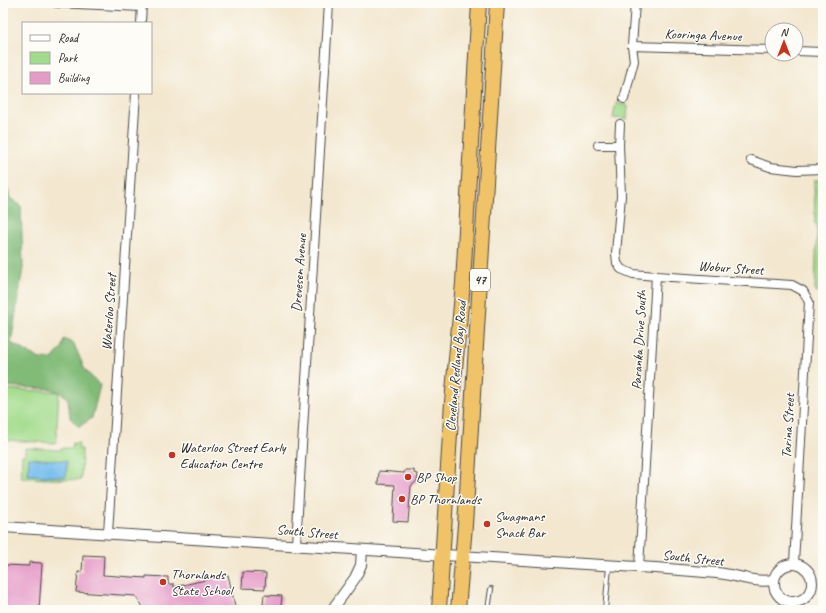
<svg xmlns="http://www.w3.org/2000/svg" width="826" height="613" viewBox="0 0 826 613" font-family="Caveat,sans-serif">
  <rect width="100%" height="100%" fill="#fdfcf7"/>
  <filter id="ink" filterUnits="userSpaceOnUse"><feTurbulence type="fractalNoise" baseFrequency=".025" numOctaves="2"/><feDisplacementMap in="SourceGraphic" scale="8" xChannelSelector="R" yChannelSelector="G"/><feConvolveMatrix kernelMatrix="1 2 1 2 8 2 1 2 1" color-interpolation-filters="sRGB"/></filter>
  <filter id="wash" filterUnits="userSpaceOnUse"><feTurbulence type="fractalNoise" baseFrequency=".012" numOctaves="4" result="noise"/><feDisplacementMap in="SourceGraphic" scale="16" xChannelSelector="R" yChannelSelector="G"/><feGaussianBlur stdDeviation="0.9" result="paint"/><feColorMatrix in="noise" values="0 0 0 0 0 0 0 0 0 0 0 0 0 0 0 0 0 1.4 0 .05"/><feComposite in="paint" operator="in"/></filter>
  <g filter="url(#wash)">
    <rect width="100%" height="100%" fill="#f3e7cf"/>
    <!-- green -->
    <g fill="#a3db8c" stroke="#67835c">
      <polygon points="616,103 628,106 627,119 613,118"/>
      <polygon points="814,180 821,180 821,216 823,224 823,291 815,292 817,225 815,224"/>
      <polygon points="5,389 59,392 56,443 3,440"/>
      <polygon points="73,443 79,443 78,449 82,449 81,480 21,478 22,455 25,455 25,448 60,450 61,448 72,448"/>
    </g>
    <!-- forest -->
    <polygon fill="#82bb78" stroke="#567352" points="3,174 4,175 10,198 21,206 23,268 11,343 40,359 52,359 61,349 64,339 74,344 85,370 100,385 92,418 79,427 70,418 68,399 60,392 50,389 4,386 3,388"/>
    <!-- water -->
    <polygon fill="#74bded" stroke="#50748c" points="29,458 67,461 66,477 28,475"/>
    <g id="blocks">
      <!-- building -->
      <g fill="#e59ac7">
        <polygon points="405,470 414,470 414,473 418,474 417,481 411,486 408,522 393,521 395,485 378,484 379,471 404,473"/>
        <polygon points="83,555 104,556 103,575 146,578 146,576 168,577 168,584 174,584 174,587 228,575 236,610 145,610 136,596 76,592 78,572 82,572"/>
        <polygon points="29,562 41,563 42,564 39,610 3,610 3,565 29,566"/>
        <polygon points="243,572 266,573 265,589 242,588"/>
        <polygon points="264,595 282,596 281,606 263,605"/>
      </g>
    </g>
  </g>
  <g filter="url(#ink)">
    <use href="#blocks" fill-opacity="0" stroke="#494744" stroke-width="1"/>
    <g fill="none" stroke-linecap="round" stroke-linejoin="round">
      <defs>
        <g id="service">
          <polyline points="488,610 491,589"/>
          <polyline points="605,610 609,567"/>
        </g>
        <g id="minor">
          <polyline points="56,3 142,7"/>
          <polyline points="141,23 142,3"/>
          <polyline points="632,46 772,50"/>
          <polyline points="796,51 823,52"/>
          <polyline points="624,99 634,61 632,46 635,3"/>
          <polyline points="620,124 619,145 621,196 616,253 617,263 621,269 633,274 656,276 639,567"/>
          <polyline points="598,145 619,145"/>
          <polyline points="751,160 770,167 797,170 823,169"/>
          <polyline points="656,276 792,285 803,291 809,302 794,563"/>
          <polyline points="108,533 136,93"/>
          <polyline points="296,544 329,3"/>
          <polyline points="792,602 792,610"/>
        </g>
        <g id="tertiary">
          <path d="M 3,527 C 197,538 391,552 585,564 C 629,566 673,569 717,573 C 739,575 750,583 774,580"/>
          <circle cx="793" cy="583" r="19"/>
          <polyline points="332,610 355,578 361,565 362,550"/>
        </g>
        <g id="trunk">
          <polyline points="439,610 452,402 463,283 479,3"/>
          <polyline points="458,610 465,525 497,3"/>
        </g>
      </defs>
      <!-- service casing -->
      <use href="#service" stroke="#494744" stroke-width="6"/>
      <!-- minor casing -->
      <use href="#minor" stroke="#494744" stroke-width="10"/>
      <!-- tertiary casing -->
      <use href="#tertiary" stroke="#494744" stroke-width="12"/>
      <!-- trunk casing -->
      <use href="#trunk" stroke="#494744" stroke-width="16"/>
      <!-- service -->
      <use href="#service" stroke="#fff" stroke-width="4"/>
      <!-- minor -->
      <use href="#minor" stroke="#fff" stroke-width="8"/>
      <!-- tertiary -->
      <use href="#tertiary" stroke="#fff" stroke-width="10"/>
      <!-- trunk -->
      <use href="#trunk" stroke="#f1c369" stroke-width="14"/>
    </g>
  </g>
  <!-- markers -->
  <g fill="#c8321e" stroke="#fdfcf7" stroke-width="1.5">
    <circle cx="172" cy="455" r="4"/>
    <circle cx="408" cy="477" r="4"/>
    <circle cx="402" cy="499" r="4"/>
    <circle cx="487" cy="524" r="4"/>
    <circle cx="163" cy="582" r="4"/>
  </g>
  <g text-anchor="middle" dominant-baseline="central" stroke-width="3" stroke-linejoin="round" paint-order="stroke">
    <!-- shield labels -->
    <rect fill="#fdfcf7" stroke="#6a6a68" stroke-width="1" x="470" y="269" width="20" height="22" rx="3"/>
    <g font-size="13" font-weight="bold" fill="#2b2b2b">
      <text x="480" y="280">47</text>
    </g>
    <!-- street labels -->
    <g font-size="14" fill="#2b2b2b" stroke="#fdfcf7">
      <text transform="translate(703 35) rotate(2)">Kooringa Avenue</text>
      <text transform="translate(731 268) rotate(4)">Wobur Street</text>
      <text transform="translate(299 273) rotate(-86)">Drevesen Avenue</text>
      <text transform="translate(109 312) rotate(-86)">Waterloo Street</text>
      <text transform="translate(639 340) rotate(-87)">Paranka Drive South</text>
      <text transform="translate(456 366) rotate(-85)">Cleveland Redland Bay Road</text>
      <text transform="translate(788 426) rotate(-87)">Tarina Street</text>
      <text transform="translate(307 532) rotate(5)">South Street</text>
      <text transform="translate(693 558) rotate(6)">South Street</text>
    </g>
    <!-- poi labels -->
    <g font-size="14" fill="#2b2b2b" stroke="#fdfcf7" text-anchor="start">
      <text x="180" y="447">Waterloo Street Early<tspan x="180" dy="16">Education Centre</tspan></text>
      <text x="416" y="477">BP Shop</text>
      <text x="410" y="499">BP Thornlands</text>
      <text x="495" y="516">Swagmans<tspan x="495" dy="16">Snack Bar</tspan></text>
      <text x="171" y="574">Thornlands<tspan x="171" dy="16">State School</tspan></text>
    </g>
  </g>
  <!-- margin -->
  <rect width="826" height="613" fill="none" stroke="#fdfcf7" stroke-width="16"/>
  <!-- legend -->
  <rect x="22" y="22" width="130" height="72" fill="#fdfcf7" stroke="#a9a8a5"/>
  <rect x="30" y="35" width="20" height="6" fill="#ffffff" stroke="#a9a8a5"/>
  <text x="58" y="42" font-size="12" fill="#2b2b2b">Road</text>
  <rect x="30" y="52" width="20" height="12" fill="#a3db8c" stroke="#a9a8a5"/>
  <text x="58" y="62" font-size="12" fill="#2b2b2b">Park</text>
  <rect x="30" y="72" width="20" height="12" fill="#e59ac7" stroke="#a9a8a5"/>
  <text x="58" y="82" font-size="12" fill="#2b2b2b">Building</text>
  <!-- north arrow -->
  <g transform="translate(784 42)"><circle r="19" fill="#fdfcf7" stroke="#a9a8a5"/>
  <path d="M0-3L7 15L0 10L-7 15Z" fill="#c8321e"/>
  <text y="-6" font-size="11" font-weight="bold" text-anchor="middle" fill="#2b2b2b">N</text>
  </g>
</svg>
